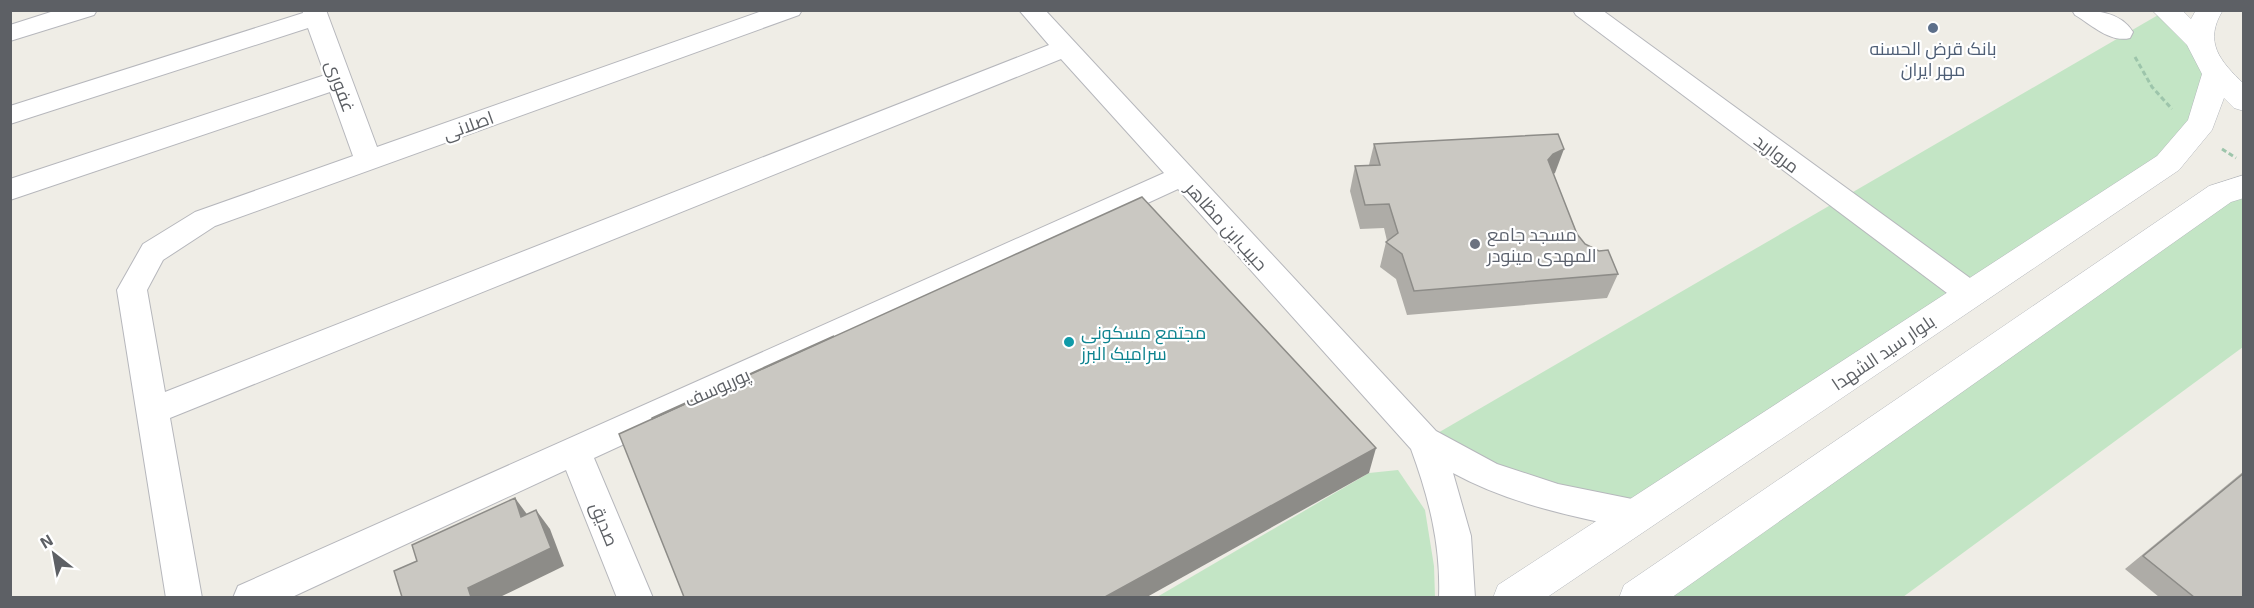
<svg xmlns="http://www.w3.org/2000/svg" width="2254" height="608" viewBox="0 0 2254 608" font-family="'Exo 2',Cairo,sans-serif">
  <rect width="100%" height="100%" fill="#efede6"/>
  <!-- green -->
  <g fill="#c3e5c5">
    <polygon points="2165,11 2216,75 2168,163 1637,515 1424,441"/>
    <polygon points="2243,186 2243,347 1903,597 1638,598"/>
    <polygon points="1398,470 1425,510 1434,566 1435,597 1157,597 1369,473"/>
  </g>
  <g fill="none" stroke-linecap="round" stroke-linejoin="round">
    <defs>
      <g id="street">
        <polygon points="57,10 97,10 94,15 10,41 10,25"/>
        <path d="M 302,10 L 326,10 L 377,147 L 765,10 L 802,10 L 799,15 L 215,226 L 163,260 L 147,290 L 165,392 L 1049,45 L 1019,10 L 1045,10 L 1436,431 L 1497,464 L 1558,484 L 1637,500 L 1649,504 L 1654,515 L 1649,526 L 1637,530 C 1574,517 1510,504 1453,473 L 1471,536 L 1475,598 L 1439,598 C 1441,545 1429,498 1411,449 L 1178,189 L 594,458 L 653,598 L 617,598 L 566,470 L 290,598 L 233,598 L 238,586 L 1164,173 L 1061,59 L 170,418 L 202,598 L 166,598 L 117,290 L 143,244 L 195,212 L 353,156 L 330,92 L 10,200 L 10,179 L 325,75 L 308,28 L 10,124 L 10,106 L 303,13 Z"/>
        <polygon points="1573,10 1602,10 1981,286 1985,294 1981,302 1970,306 1959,302 1576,15"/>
        <path d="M 2072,10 C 2094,10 2120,11 2133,32 L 2130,38 C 2110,43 2092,25 2075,15 Z"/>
      </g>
      <g id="secondary">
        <path d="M 2152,10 L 2182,10 L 2191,19 L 2196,10 L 2223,10 C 2203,42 2220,61 2244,84 L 2244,111 L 2234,108 L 2224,98 L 2212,130 L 2179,170 L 1546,598 L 1493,598 L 1498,585 L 2157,156 L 2188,120 L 2202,74 L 2187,45 Z"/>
        <polygon points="2244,175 2244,198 2231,202 1671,598 1619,598 1624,585 2209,186"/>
      </g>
    </defs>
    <!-- street casing -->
    <use href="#street" stroke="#b6b7bc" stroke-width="2"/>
    <!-- secondary casing -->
    <use href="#secondary" stroke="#b4b7bc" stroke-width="1"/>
    <!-- path -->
    <g stroke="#9dc5ab" stroke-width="3" stroke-dasharray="5 3" stroke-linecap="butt">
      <polyline points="2135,57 2152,87 2172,109"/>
      <polyline points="2222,149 2236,158"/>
    </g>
    <!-- street -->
    <use href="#street" fill="#fff" fill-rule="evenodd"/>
    <!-- secondary -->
    <use href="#secondary" fill="#fff" fill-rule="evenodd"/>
  </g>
  <!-- wall -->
  <g fill="#aeaca7">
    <polygon points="1374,144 1555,173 1553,174 1577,234 1585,244 1618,274 1607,298 1407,315 1396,279 1380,267 1386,242 1387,241 1384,228 1360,229 1350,191 1355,166 1369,165"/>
    <polygon points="2244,471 2244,597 2159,597 2125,569"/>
  </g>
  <!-- shaded-wall -->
  <g fill="#8d8c88">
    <polygon points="1564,149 1555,173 1544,179 1548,160 1553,154"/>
    <polygon points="1376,448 1369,473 1147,597 1105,597"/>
    <polygon points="515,498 529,517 521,517"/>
    <polygon points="536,510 550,529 564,566 500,597 471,597 468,588"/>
  </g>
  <!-- building -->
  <g fill="#cac8c2" stroke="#8d8c88" stroke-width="1.5">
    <polygon points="1558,134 1564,149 1553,154 1548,160 1577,234 1585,244 1599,251 1608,250 1618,274 1414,291 1402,254 1386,242 1398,233 1389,204 1365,205 1355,166 1380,165 1374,144"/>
    <polygon points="1142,197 1376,448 1105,597 684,597 619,434"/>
    <polygon points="834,336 652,419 652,418"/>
    <polygon points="2244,473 2244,597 2194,597 2143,556"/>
    <polygon points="515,498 521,517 536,510 551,548 468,588 471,597 401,597 402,597 394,571 417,561 412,545"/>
  </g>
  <!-- markers -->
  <circle fill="#5c6f8a" stroke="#fff" stroke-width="2" cx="1933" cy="28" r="6"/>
  <circle fill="#6b7280" stroke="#fff" stroke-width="2" cx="1475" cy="244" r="6"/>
  <circle fill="#0f9aa8" stroke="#fff" stroke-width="2" cx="1069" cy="342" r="6"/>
  <g text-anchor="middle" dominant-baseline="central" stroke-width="4.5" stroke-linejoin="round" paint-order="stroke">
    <!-- service labels -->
    <g font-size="18" fill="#4e5e75" stroke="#fff">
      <text x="1933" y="48">بانک قرض الحسنه<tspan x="1933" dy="21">مهر ایران</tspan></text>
    </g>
    <!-- street labels -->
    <g font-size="18" fill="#5d6065" stroke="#fff">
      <text transform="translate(341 86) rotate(70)">غفوری</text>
      <text transform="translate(468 125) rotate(-20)">اصلانی</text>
      <text transform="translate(1777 153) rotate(37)">مروارید</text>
      <text transform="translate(1227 226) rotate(48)">حبیب‌ابن مظاهر</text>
      <text transform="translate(1883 352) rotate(-34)">بلوار سید الشهدا</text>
      <text transform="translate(717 387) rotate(-24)">پوریوسف</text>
      <text transform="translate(605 524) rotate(68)">صدیق</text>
    </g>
    <!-- worship labels -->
    <g font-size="18" fill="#5b616d" stroke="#fff" text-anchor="start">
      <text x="1487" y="234">مسجد جامع<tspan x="1487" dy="21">المهدی مینودر</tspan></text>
    </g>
    <!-- culture labels -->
    <g font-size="18" fill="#0d838f" stroke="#fff" text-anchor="start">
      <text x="1081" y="332">مجتمع مسکونی<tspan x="1081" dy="21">سرامیک البرز</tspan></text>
    </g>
  </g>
  <!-- border -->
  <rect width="2254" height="608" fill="none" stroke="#5d6065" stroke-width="24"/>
  <!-- north arrow -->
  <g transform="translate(54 554) rotate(329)" stroke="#ffffff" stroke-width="4.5" paint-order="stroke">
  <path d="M0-4.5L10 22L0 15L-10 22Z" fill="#5d6065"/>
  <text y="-9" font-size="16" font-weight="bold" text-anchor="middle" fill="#5d6065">N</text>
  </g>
</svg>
